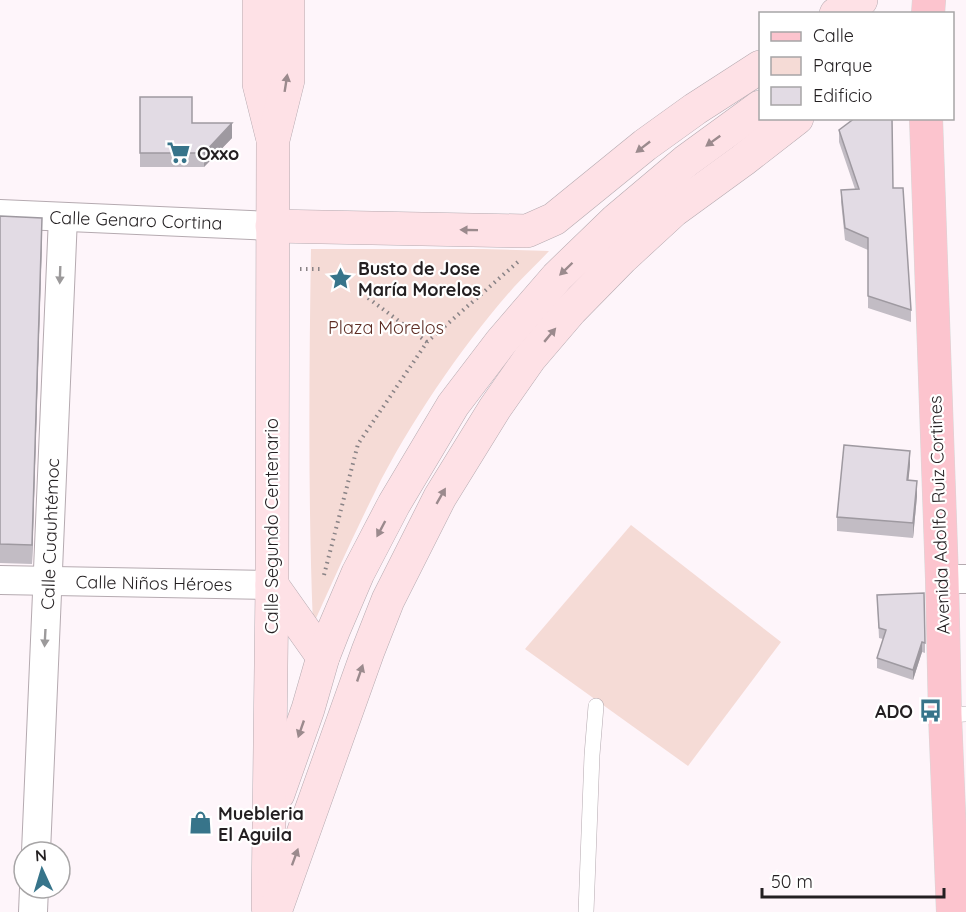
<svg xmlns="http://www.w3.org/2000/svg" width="966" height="912" viewBox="0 0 966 912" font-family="Quicksand,sans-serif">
  <rect width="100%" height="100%" fill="#fef5fa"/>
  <!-- green -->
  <g fill="#f5dbd6">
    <path d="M 311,249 L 483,249 L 549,251 C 538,263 525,275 514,287 C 462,346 410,422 375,492 C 353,536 333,581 313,625 C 308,500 309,374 311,249 Z"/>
    <polygon points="631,525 781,642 688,766 525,649"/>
  </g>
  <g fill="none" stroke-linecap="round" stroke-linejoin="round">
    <defs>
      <g id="lane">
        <polyline points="945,715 966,714"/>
        <polyline points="586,912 592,755 596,706"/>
      </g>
      <g id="street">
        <polyline points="0,214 272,226"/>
        <polyline points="942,579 966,579"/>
        <polyline points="0,580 272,585"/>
        <polyline points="36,852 63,217"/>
        <polyline points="33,912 34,888"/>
      </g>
      <g id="secondary">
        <polyline points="259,0 259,84 272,136"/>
        <polyline points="836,14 861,0"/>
        <polyline points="272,226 527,231 554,219 645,145 695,109 760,67"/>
        <polyline points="272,585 323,657"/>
        <polyline points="278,794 308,709 323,657 334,629 358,573 394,504 453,405 501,342 557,277 616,220 686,161 760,107"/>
        <polyline points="268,907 272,585 273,140 288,80 288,0"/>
        <polyline points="275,912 368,651 388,600 440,497 495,408 530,358 571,310 622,258 673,211 743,160 797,118"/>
      </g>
      <g id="primary">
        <polyline points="928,14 929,0"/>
        <polyline points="926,118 942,579 945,715 953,912"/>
      </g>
    </defs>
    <!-- lane casing -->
    <use href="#lane" stroke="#b5aab0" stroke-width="16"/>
    <!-- street casing -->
    <use href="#street" stroke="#b5aab0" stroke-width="30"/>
    <!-- secondary casing -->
    <use href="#secondary" stroke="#b5aab0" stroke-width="34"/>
    <!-- primary casing -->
    <use href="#primary" stroke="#d7d7d7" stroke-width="34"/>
    <!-- path -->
    <g stroke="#898386" stroke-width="4" stroke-dasharray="1.5 4.5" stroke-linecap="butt">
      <polyline points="300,269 320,269"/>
      <polyline points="368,298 427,342"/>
      <polyline points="324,575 358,444 427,342 520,260"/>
    </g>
    <!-- lane -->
    <use href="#lane" stroke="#fff" stroke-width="15"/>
    <!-- street -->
    <use href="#street" stroke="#fff" stroke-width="28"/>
    <!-- secondary -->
    <use href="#secondary" stroke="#fee1e6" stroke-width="33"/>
    <!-- primary -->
    <use href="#primary" stroke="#fcc4ce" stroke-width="33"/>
  </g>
  <!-- wall -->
  <g fill="#c2bcc4">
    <polygon points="140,97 192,123 232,138 204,167 140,167"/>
    <polygon points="839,130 893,188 911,310 911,322 868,308 868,250 845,240 841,202 841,190 855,189 839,142"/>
    <polygon points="0,216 42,237 32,564 0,563"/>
    <polygon points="910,465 908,480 917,496 913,538 837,531 837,517"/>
    <polygon points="877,595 925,643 925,653 922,652 913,680 877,668 877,658 883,639 879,638"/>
  </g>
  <!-- shaded-wall -->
  <g fill="#9e99a0">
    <polygon points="232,123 232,138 204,167 204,153"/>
    <polygon points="42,218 42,237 32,564 32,545"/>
    <polygon points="910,451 910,465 907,495 907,480"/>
    <polygon points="917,481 917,496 913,538 913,523"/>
    <polygon points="922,642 922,652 913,680 913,670"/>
  </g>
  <!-- building -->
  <g fill="#e2dbe4" stroke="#9e99a0" stroke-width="1.5">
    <polygon points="140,97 192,97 192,123 232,123 204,153 140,153"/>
    <polygon points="855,118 892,118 893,188 903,188 911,310 868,296 868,238 845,228 841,190 859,189 839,130"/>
    <polygon points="0,216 42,218 32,545 0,544"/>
    <polygon points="844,445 910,451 907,480 917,481 913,523 837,517"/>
    <polygon points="924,593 925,643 922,642 913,670 877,658 886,630 879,628 877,595"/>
  </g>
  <!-- one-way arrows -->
  <defs><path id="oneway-solid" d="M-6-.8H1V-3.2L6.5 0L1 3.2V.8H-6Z" transform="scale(1.5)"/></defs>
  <g fill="#9b8a8d">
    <use href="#oneway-solid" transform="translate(286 83) rotate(-81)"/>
    <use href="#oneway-solid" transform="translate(713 141) rotate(144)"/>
    <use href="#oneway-solid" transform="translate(643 147) rotate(142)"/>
    <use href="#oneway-solid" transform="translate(469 230) rotate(-179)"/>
    <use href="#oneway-solid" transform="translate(566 269) rotate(136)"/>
    <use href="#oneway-solid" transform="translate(550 335) rotate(-50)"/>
    <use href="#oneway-solid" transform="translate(441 496) rotate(-60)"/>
    <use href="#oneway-solid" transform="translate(381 529) rotate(118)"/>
    <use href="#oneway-solid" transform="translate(360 673) rotate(-71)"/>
    <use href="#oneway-solid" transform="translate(301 729) rotate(109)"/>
    <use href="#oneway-solid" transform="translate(295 857) rotate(-70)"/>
  </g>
  <g fill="#9c9a9b">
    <use href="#oneway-solid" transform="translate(60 275) rotate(92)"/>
    <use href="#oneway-solid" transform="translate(45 638) rotate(93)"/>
  </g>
  <!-- icons -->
  <defs>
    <symbol id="supermarket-bare" viewBox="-9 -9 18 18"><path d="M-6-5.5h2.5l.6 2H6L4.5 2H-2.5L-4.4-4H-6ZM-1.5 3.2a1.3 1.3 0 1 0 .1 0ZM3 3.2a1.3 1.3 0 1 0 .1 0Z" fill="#37748a" stroke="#fff" stroke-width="2.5" paint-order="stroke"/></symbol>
    <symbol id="sight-bare" viewBox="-9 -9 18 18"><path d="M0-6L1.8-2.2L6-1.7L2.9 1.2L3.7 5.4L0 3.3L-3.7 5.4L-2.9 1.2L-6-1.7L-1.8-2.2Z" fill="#37748a" stroke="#fff" stroke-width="2.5" paint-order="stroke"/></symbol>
    <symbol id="bus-bare" viewBox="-9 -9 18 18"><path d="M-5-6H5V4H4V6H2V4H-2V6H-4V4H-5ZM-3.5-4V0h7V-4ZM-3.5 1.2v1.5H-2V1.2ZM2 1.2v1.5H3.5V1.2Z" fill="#37748a" stroke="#fff" stroke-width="2.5" paint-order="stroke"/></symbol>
    <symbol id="shop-bare" viewBox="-9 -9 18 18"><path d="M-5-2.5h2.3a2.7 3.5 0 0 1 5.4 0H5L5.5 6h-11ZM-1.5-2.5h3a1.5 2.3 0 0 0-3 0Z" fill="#37748a" stroke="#fff" stroke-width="2.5" paint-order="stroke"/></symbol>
  </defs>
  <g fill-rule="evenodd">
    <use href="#supermarket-bare" x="162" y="136" width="33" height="33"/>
    <use href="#sight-bare" x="324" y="262" width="33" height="33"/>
    <use href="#bus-bare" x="914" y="694" width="33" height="33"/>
    <use href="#shop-bare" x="184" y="806" width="33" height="33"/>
  </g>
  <g text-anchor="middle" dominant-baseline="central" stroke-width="4.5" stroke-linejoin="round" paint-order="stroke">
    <!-- poi labels -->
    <g font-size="18" font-weight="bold" fill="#231f21" stroke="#fff" text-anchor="start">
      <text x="197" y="153">Oxxo</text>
      <text x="358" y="268">Busto de Jose<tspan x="358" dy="21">María Morelos</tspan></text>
      <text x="913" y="711" text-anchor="end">ADO</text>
      <text x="218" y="813">Muebleria<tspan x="218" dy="21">El Aguila</tspan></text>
    </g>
    <!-- street labels -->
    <g font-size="18" fill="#231f21" stroke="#fff">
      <text transform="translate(136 220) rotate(2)">Calle Genaro Cortina</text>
      <text transform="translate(939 515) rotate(-92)">Avenida Adolfo Ruiz Cortines</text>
      <text transform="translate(271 526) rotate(-90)">Calle Segundo Centenario</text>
      <text transform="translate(50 534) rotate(-88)">Calle Cuauhtémoc</text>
      <text transform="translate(154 583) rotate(1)">Calle Niños Héroes</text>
    </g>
    <!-- park labels -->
    <g font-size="18" fill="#5e2d24" stroke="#fff">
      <text x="386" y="327">Plaza Morelos</text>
    </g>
  </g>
  <!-- legend -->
  <rect x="759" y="12" width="195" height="108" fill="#ffffff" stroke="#a7a5a6" stroke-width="1.5"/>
  <rect x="771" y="32" width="30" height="9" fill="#fcc4ce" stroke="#a7a5a6" stroke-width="1.5"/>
  <text x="813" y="42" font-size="18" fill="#231f21">Calle</text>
  <rect x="771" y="57" width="30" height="18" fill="#f5dbd6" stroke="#a7a5a6" stroke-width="1.5"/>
  <text x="813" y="72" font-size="18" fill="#231f21">Parque</text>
  <rect x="771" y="87" width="30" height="18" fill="#e2dbe4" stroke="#a7a5a6" stroke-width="1.5"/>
  <text x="813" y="102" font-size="18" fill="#231f21">Edificio</text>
  <!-- north arrow -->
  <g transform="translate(42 870) rotate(356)"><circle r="28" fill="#ffffff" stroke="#a7a5a6" stroke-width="1.5"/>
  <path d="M0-4.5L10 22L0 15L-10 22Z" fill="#37748a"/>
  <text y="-9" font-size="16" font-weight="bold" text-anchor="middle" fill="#231f21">N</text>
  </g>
  <!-- scale -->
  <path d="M762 888v9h182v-9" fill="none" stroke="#231f21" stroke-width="3"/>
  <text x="771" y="888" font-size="18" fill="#231f21" stroke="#ffffff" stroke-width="4.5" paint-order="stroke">50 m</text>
</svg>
